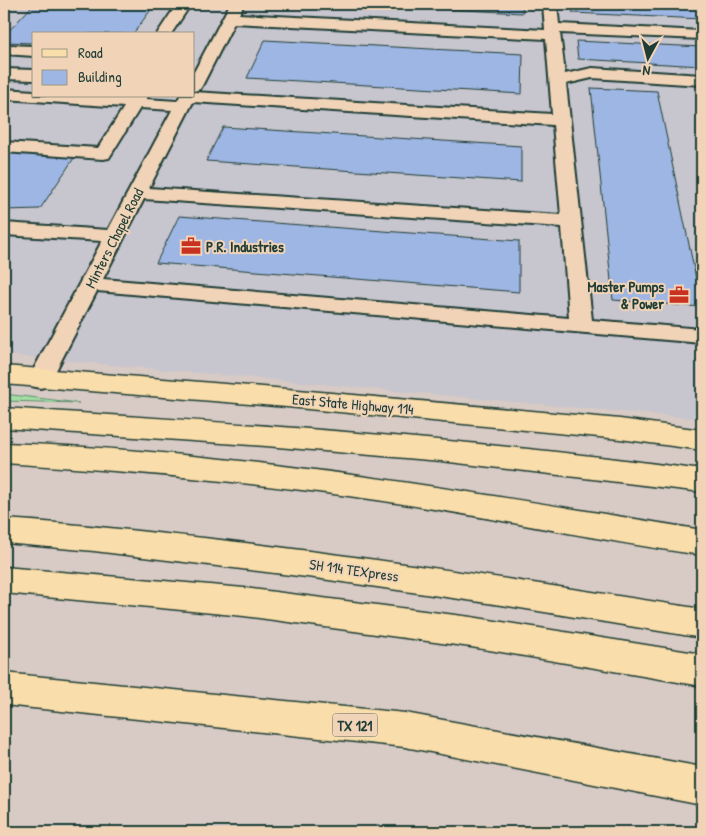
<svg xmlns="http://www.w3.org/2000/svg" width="706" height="836" viewBox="0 0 706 836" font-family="'Patrick Hand',sans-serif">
  <rect width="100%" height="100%" fill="#d8cbc5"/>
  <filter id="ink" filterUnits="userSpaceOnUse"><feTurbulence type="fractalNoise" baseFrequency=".02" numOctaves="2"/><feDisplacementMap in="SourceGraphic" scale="10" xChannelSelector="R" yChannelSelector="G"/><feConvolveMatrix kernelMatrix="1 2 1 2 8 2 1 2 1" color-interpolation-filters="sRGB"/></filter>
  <g filter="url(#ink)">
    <!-- built -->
    <path fill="#c7c5ce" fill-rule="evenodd" d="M 4,4 L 702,4 L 702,419 L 4,355 ZM 34,34 L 194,34 L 194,96 L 34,96 Z"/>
    <!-- green -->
    <polygon fill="#a2dda4" stroke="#608d6c" points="4,394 79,403 4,401"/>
    <!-- building -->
    <g fill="#9eb6e3" stroke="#1f3d34">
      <polygon points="34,4 155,4 133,34 34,34 34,43 4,42 4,36"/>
      <polygon points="347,4 523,4 522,13"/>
      <polygon points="572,4 702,4 702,19 573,13"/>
      <polygon points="265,40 523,54 522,94 247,78"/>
      <polygon points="576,41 702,47 702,66 578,59"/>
      <polygon points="591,88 657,91 702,307 613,300"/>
      <polygon points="223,127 521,146 521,182 206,161"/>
      <polygon points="4,150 76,155 40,209 4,210"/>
      <polygon points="179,216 519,241 519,292 156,263"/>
    </g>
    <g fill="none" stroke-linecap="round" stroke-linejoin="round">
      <defs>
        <g id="minor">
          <polygon points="177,4 191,4 171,34 157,34"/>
          <path d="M 230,4 L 244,4 L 239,14 L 545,30 L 543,4 L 557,4 L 559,24 L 702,31 L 702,39 L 560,33 L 565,74 L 592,68 L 702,75 L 702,85 L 592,78 L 566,84 L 592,320 L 702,329 L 702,343 L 97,291 L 48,386 L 40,388 L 32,386 L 28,380 L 102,241 L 4,235 L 4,223 L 108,230 L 172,110 L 140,108 L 109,158 L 103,159 L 4,152 L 4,142 L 98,148 L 124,107 L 4,99 L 4,89 L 34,91 L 34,96 L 147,96 L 146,99 L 177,101 L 180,96 L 194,96 L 194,92 L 552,114 L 546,39 L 234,23 L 202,86 L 200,89 L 194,91 L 194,72 ZM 193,102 L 553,125 L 561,215 L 149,188 ZM 144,199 L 562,227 L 569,318 L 103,279 Z"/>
          <polygon points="4,45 34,46 34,56 4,54"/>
          <polygon points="4,69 34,70 34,80 4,79"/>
        </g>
        <polygon id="major" points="4,366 287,389 620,419 702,430 702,450 620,439 287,407 4,384"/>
        <g id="highway">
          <path d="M 4,408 C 237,423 471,438 702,470 L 702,492 L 441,461 L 266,446 L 4,428 Z"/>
          <path d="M 4,443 C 239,451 471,492 702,530 L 702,555 C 594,540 486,516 377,500 C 253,482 129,471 4,463 Z"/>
          <path d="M 4,519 C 71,523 137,531 204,538 C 370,557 536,583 702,609 L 702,638 L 508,606 L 315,578 L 94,551 L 4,543 Z"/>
          <polygon points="4,567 244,588 471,617 702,654 702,686 471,647 244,616 4,593"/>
          <polygon points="4,673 405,713 702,767 702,805 405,747 4,705"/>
        </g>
      </defs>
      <!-- minor casing -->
      <use href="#minor" stroke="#1f3d34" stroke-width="4"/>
      <!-- major casing -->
      <use href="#major" stroke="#1f3d34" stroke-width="3"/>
      <!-- highway casing -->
      <use href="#highway" stroke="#1f3d34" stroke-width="3"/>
      <!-- minor -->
      <use href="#minor" fill="#f1d4b8" fill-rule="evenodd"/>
      <!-- major -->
      <use href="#major" fill="#f9ddab" fill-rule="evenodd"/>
      <!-- highway -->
      <use href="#highway" fill="#f9ddab" fill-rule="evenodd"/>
    </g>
  </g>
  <!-- icons -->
  <defs>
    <symbol id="office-bare" viewBox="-9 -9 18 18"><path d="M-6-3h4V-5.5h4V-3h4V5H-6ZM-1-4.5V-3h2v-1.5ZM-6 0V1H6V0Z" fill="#c8321e" stroke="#f1d4b8" stroke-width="2.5" paint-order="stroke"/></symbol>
  </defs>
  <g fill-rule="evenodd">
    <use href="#office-bare" x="177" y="232" width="28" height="28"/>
    <use href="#office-bare" x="665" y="281" width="28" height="28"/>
  </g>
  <g text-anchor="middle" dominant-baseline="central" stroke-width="4" stroke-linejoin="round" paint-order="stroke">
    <!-- shield labels -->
    <rect fill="#f1d4b8" stroke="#5e6a5c" stroke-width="1" x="332.5" y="713.5" width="45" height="23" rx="4"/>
    <g font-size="14" font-weight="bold" fill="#1f3d34">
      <text x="355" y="725">TX 121</text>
    </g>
    <!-- street labels -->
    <g font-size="15" fill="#1f3d34" stroke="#f1d4b8">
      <text transform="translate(114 238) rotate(-63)">Minters Chapel Road</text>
      <text transform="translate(353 404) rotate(5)">East State Highway 114</text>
      <text transform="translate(354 570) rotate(8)">SH 114 TEXpress</text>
    </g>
    <!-- poi labels -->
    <g font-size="15" font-weight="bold" fill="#1f3d34" stroke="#f1d4b8" text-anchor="start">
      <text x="206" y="246">P.R. Industries</text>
      <text x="664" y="286" text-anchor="end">Master Pumps<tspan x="664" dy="17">&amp; Power</tspan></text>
    </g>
  </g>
  <!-- margin -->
  <rect width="706" height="836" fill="none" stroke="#f1d4b8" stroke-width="20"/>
  <rect x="10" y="10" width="686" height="816" fill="none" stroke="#1f3d34" stroke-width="2" filter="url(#ink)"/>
  <!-- legend -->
  <rect x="32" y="32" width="162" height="65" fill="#f1d4b8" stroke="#9d9883"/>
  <rect x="42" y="49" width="25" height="8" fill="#f9ddab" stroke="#9d9883"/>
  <text x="78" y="58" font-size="15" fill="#1f3d34">Road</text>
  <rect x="42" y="70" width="25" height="15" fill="#9eb6e3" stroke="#9d9883"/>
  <text x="78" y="82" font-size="15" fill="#1f3d34">Building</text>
  <!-- north arrow -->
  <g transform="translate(648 58) rotate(187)" stroke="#f1d4b8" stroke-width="4" paint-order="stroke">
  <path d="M0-4L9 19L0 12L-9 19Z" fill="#1f3d34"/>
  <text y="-8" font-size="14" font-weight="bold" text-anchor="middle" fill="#1f3d34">N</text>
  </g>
</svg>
